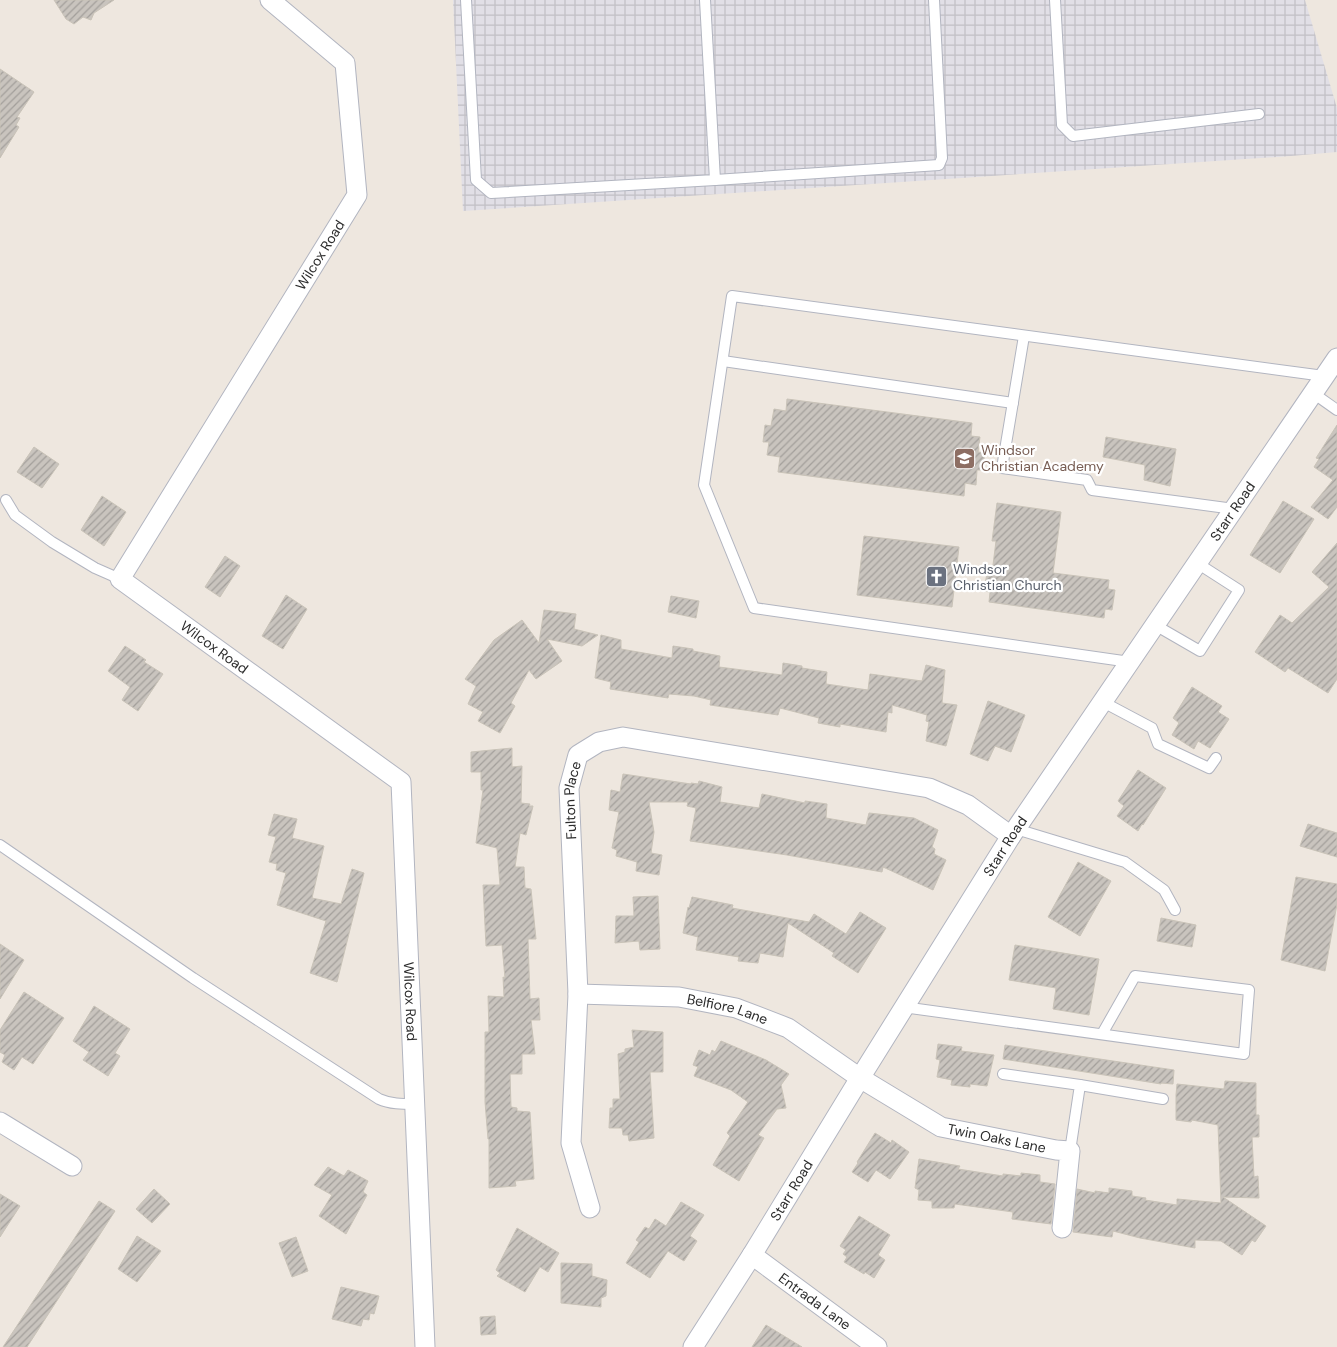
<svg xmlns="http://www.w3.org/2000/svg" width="1337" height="1347" viewBox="0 0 1337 1347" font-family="'DM Sans',sans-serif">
  <defs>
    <pattern id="industrial-grid" width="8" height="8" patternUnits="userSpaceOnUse" patternTransform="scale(1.25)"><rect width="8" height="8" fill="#e1dfe6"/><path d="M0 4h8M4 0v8" fill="none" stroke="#c1c0c5"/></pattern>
    <pattern id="building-hatch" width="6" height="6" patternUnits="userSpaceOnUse" patternTransform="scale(1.25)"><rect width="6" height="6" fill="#c9c4be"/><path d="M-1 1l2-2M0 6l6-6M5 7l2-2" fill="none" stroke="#a39f9b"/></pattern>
  </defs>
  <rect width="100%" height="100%" fill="#eee7df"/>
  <!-- industrial -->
  <polygon fill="url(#industrial-grid)" points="453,0 1305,0 1337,108 1337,152 1291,156 463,211"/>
  <!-- building -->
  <g fill="url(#building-hatch)" stroke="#c9c3b8">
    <polygon points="54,0 114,0 94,13 91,20 83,17 74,24 66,19"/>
    <polygon points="0,69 34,92 17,117 20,118 16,125 19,127 0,158"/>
    <polygon points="787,399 972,423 971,436 980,437 978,452 985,453 982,470 977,470 976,485 965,483 964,496 778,472 780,457 767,455 769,442 763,442 765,425 771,426 774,409 786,411"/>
    <polygon points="1337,425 1337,507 1328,519 1311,507 1333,480 1314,467 1319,459 1316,458"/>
    <polygon points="1106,437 1176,449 1170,486 1144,480 1145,465 1103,457"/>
    <polygon points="34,447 59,464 42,488 17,472"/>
    <polygon points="102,496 126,512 104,546 81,530"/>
    <polygon points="1283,501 1314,519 1280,573 1250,555"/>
    <polygon points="997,503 1061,512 1053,573 1109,580 1108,589 1115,590 1112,610 1105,609 1104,618 989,602 990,592 984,591 987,573 992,573 996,541 992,541"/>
    <polygon points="864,536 959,547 952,607 857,595"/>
    <polygon points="1337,543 1337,679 1328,693 1288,668 1285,672 1255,652 1280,615 1292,623 1329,587 1312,572"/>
    <polygon points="225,556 240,566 220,597 205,587"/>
    <polygon points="286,595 307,609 283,649 262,636"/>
    <polygon points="671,596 699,601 696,618 668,612"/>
    <polygon points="544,610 576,614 574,629 598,635 582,646 547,639 562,661 536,679 529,670 511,703 515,706 500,733 478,721 483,712 468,704 476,686 465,679 494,640 522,620 539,643"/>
    <polygon points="601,635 621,640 621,649 672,658 673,646 693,649 693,651 720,656 719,667 782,675 783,663 802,666 802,668 827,672 826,684 868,690 870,674 922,681 926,665 945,670 942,703 957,705 946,746 926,741 929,722 926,721 927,715 892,705 892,713 888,712 886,732 840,724 840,727 818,723 819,718 780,708 778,715 710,705 711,700 694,696 669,694 668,698 610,689 611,682 595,678"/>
    <polygon points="125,646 146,660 144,662 163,674 138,711 122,700 130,687 108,671"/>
    <polygon points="1192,687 1222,706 1218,712 1229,719 1210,748 1198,741 1194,749 1172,735 1179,723 1173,718"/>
    <polygon points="988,701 1025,715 1011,752 995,746 988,761 970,754"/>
    <polygon points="512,748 512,767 522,766 521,803 530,804 529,806 533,806 526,835 520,833 515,867 524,867 525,888 531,889 536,939 528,939 530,999 539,998 540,1020 531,1020 535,1054 522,1054 522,1074 510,1074 511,1107 517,1108 517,1111 530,1112 534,1179 515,1181 516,1186 489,1188 489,1139 488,1139 485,1102 485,1032 489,1032 488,996 504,997 503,977 505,978 502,945 486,946 483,885 500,885 497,848 476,843 483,790 481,790 481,772 471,772 471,752"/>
    <polygon points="1138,770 1166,788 1143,825 1142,824 1138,831 1117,816 1124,806 1118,801"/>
    <polygon points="623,774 691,784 691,783 698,784 699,781 722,787 720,802 759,808 762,794 805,803 805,801 827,804 826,818 866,825 869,813 914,818 938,830 932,847 935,849 934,854 946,860 933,890 883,867 882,872 787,855 690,841 696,808 687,806 688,802 649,802 654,832 651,853 662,855 659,875 636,871 637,862 616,856 617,850 612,848 619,812 609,810 611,790 620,792"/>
    <polygon points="274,814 297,819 292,838 324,846 312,898 341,904 352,869 364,873 337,982 310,973 326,921 277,905 286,873 276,870 277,864 269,862 276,837 268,835"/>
    <polygon points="1308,824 1337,833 1337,857 1300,846"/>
    <polygon points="1078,862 1111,881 1080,936 1048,917"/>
    <polygon points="1296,877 1337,884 1337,904 1325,971 1281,960"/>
    <polygon points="658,896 660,949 640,950 639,941 615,943 616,916 634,916 633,897"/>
    <polygon points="692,897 733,905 732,908 809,922 814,914 846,934 860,912 886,928 858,973 832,956 834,953 788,923 783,957 760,953 758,963 738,961 739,957 696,950 698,937 683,933 688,907 689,908"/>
    <polygon points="1161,918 1196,925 1192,947 1157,941"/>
    <polygon points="0,944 24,960 0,999"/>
    <polygon points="1015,945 1099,959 1089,1015 1053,1009 1056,988 1009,980"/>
    <polygon points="24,992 64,1018 33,1064 22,1057 14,1070 2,1062 5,1055 0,1052 0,1030"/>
    <polygon points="94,1006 130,1029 115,1053 120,1056 108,1076 83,1060 89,1052 73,1041"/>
    <polygon points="632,1030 663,1032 663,1072 650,1072 654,1138 629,1141 628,1135 623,1135 622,1128 609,1128 610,1108 613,1108 613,1099 620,1099 618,1054 625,1052 625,1049 634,1047"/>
    <polygon points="721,1041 766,1060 789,1074 781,1085 786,1108 777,1109 758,1135 764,1138 739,1181 713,1165 730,1136 727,1133 748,1102 731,1090 694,1076 698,1067 693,1065 699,1050 710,1055 712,1050 715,1052"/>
    <polygon points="938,1044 962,1047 961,1051 994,1055 987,1086 970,1084 970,1087 951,1085 952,1080 937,1077 940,1060 936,1059"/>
    <polygon points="1005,1045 1174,1070 1173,1084 1161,1083 1161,1084 1003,1059"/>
    <polygon points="1225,1081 1256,1083 1256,1115 1259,1115 1259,1137 1252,1137 1254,1177 1258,1176 1259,1198 1223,1197 1266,1226 1255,1242 1252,1240 1242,1255 1221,1241 1195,1240 1195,1248 1140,1238 1113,1231 1112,1237 1073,1232 1077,1189 1095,1193 1095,1191 1109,1193 1109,1188 1132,1191 1132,1196 1146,1198 1145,1200 1177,1205 1177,1199 1221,1203 1218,1125 1192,1120 1191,1122 1176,1120 1176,1095 1177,1084 1224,1089"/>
    <polygon points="875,1133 891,1143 892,1140 909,1152 890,1179 876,1170 868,1182 852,1172 858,1163 857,1162"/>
    <polygon points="919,1159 960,1166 958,1169 1003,1176 1003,1174 1021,1176 1021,1173 1040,1175 1040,1182 1055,1184 1051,1224 1012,1219 1013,1212 955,1204 954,1208 932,1208 932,1201 918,1200 919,1190 915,1188"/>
    <polygon points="328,1167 344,1176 348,1170 368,1181 363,1192 367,1195 346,1234 319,1216 332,1195 314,1185"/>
    <polygon points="154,1189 170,1204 152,1223 136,1209"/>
    <polygon points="0,1194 20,1206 0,1237"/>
    <polygon points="99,1201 115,1211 27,1347 3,1347"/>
    <polygon points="681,1202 704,1215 690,1236 697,1241 684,1261 668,1251 650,1278 626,1263 639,1242 636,1240 645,1227 649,1229 655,1219 666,1226"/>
    <polygon points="859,1216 890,1235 878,1255 885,1260 874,1278 865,1272 864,1274 844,1262 847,1257 843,1254 846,1250 840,1246"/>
    <polygon points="517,1228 559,1253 548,1272 540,1267 525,1292 497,1276 500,1273 496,1270"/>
    <polygon points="137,1236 161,1251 137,1282 118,1269"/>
    <polygon points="296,1237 308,1271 292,1277 279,1243"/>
    <polygon points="561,1263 592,1264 592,1276 607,1280 606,1296 601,1298 601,1307 561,1303"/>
    <polygon points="341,1287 379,1296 374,1314 370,1313 369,1320 363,1319 361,1326 332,1319"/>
    <polygon points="495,1316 496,1334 481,1335 480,1317"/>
    <polygon points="766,1325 802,1347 752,1347"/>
  </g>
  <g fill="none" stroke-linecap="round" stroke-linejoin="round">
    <defs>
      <g id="service">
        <polyline points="466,0 476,180 491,193 715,180 705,0"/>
        <polyline points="1055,0 1062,125 1073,136 1259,114"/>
        <polyline points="715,180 939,165 942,158 934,0"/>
        <polyline points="1024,336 1002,468 1087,480 1092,490 1234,509"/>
        <polyline points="723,361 1013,403"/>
        <polyline points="1313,393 1337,410"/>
        <polyline points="6,500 15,515 52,542 95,568 120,579"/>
        <polyline points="1155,625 1200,651 1239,590 1197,563"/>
        <polyline points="1130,662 754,608 704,485 732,296 1324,376"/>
        <polyline points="1103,702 1152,728 1158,744 1209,768 1216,758"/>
        <polyline points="1016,829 1125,862 1164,890 1175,910"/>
        <path d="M 0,845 L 193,978 L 379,1099 C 390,1104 402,1104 415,1104"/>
        <polyline points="903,1007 1244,1054 1249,990 1135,976 1102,1034"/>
        <polyline points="1003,1074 1080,1085 1070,1151"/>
        <polyline points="1080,1085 1163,1099"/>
      </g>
      <g id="minor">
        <path id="s1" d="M 270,0 L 345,63 L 357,195 L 120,579 L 401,782 L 425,1347"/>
        <path id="s2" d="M 578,994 L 679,997 L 736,1008 L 788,1028 L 860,1078 L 941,1127 L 1056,1150 L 1070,1151 L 1062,1228"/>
        <polyline points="0,1122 72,1166"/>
        <path id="s3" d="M 590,1208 L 571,1143 L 578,994 L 569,788 L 578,755 L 599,742 L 623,737 L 929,788 L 968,805 L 1011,836"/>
        <path id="s4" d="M 752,1255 L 877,1347"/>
        <path id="s5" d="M 693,1347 L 752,1255 L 860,1078 L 1011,836 L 1337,358"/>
      </g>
    </defs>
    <!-- service casing -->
    <use href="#service" stroke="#b2b5c0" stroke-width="12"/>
    <!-- minor casing -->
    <use href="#minor" stroke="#b2b5c0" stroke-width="21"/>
    <!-- service -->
    <use href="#service" stroke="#fff" stroke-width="10"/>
    <!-- minor -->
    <use href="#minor" stroke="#fff" stroke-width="19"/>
  </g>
  <!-- icons -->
  <defs>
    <symbol id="school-square" viewBox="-11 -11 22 22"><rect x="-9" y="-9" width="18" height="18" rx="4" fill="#8d6e63" stroke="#fff"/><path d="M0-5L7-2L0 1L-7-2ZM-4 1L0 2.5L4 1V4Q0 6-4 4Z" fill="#fff"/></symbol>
    <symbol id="church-square" viewBox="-11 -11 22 22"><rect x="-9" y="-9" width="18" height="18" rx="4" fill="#6b7280" stroke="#fff"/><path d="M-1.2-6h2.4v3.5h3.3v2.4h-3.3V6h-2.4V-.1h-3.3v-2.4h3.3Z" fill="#fff"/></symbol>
  </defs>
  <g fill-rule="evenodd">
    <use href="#school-square" x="952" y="446" width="25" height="25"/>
    <use href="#church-square" x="924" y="564" width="25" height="25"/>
  </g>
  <g text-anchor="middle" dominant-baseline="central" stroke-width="4.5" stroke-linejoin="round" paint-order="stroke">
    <!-- street labels -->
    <g font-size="14" fill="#2c2c2c" stroke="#fff">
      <text transform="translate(320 255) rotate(-58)">Wilcox Road</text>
      <text stroke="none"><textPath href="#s5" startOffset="995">Starr Road</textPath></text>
      <text stroke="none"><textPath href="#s1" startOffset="798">Wilcox Road</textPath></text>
      <text stroke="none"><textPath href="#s3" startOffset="411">Fulton Place</textPath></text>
      <text stroke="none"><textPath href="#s5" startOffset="590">Starr Road</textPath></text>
      <text stroke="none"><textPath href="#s1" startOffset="1248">Wilcox Road</textPath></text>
      <text stroke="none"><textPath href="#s2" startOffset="151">Belfiore Lane</textPath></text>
      <text stroke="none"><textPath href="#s2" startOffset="454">Twin Oaks Lane</textPath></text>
      <text stroke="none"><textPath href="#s5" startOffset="185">Starr Road</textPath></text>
      <text stroke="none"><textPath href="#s4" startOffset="78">Entrada Lane</textPath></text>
    </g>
    <!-- education labels -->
    <g font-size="14" fill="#785e54" stroke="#fff" text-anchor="start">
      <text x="981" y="450">Windsor<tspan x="981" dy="16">Christian Academy</tspan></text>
    </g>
    <!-- worship labels -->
    <g font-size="14" fill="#5b616d" stroke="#fff" text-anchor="start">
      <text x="953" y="569">Windsor<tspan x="953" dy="16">Christian Church</tspan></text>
    </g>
  </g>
</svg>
